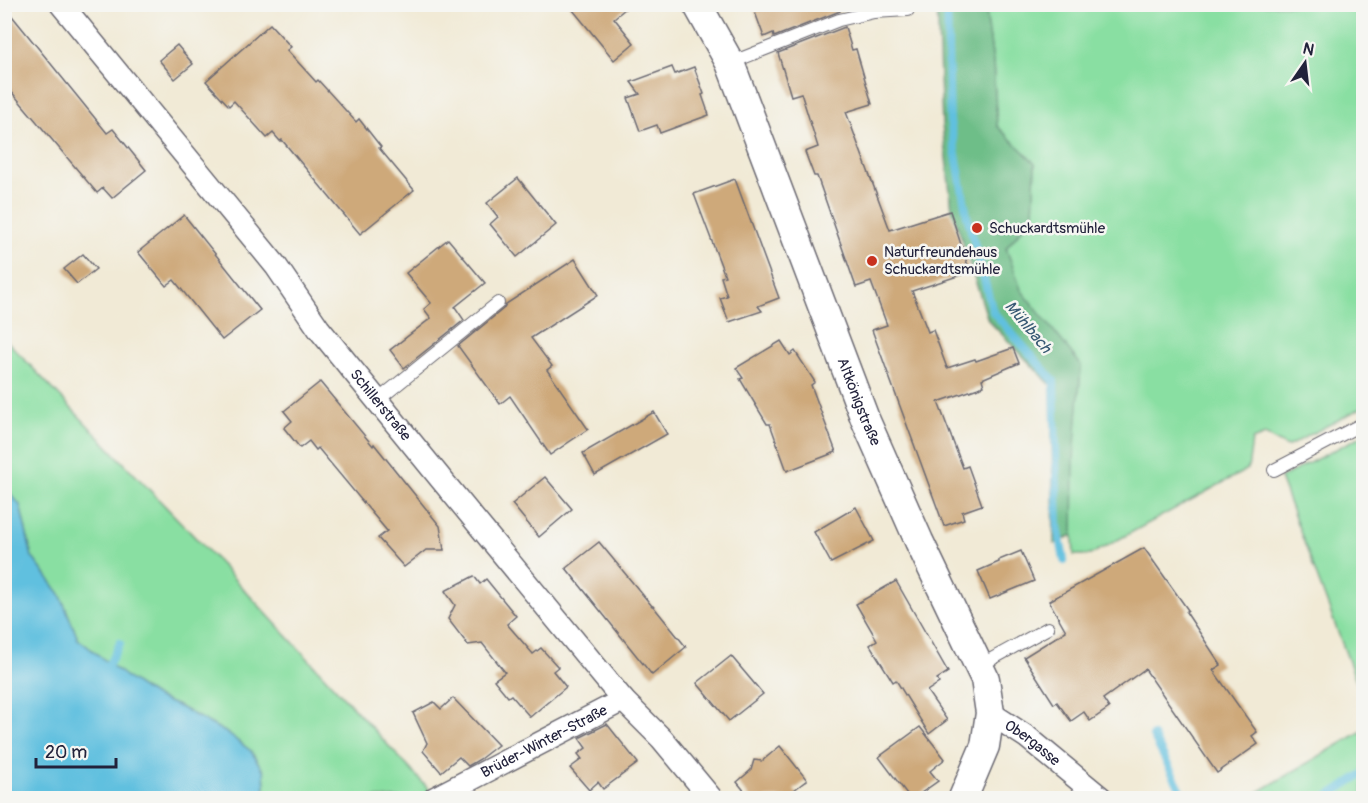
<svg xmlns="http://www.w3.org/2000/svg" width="1368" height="803" viewBox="0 0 1368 803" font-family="Pangolin,sans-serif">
  <rect width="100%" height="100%" fill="#f6f6f2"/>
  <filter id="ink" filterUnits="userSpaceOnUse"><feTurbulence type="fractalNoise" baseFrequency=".0167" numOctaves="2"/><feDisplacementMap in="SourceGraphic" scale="12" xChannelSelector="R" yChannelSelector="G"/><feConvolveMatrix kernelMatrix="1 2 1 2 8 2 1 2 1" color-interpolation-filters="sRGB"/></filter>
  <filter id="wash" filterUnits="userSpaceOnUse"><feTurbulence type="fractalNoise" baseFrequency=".008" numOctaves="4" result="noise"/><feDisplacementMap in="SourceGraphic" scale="24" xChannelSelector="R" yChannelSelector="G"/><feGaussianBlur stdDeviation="1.35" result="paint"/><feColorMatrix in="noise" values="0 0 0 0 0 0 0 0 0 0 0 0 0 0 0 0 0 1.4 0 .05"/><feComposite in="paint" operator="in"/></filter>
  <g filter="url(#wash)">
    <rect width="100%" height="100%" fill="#f1ead6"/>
    <!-- green -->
    <g fill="#89dfa2" stroke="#56806e" stroke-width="1.5">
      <path d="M 985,5 L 1363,5 L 1363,407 L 1287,447 L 1265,435 L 1252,440 L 1248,469 L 1090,555 L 1074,555 C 1069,492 1076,428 1081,366 L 1021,290 L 1006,248 L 1033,216 L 1035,163 L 997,126 L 993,62 Z"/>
      <polygon points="4,338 213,556 437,798 261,798 265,788 264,772 251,751 225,732 180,707 156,697 130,680 78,639 60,594 32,557 20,505 5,487"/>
      <polygon points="1363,435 1363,699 1280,478"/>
      <polygon points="1362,731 1363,731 1363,798 1248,798"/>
    </g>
    <!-- forest -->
    <polygon fill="#6ebe88" stroke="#487062" stroke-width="1.5" points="937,5 985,5 993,62 997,126 1035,163 1033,216 1006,248 1021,290 1081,365 1074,459 1073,535 1054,544 1051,385 988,320 952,209 942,125"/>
    <!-- water -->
    <polygon fill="#60c0df" stroke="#41718d" stroke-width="1.5" points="5,487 20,505 32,557 60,594 78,639 130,680 156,697 180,707 225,732 251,751 264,772 265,788 261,798 5,798"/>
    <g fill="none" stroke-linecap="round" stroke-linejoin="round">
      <!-- stream -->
      <g stroke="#60c0df" stroke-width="8">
        <polyline points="947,4 950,121 967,216 993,312 1054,381 1058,527 1064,560"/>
        <polyline points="100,671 109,664 120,643"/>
        <polyline points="1153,736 1185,798"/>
        <polyline points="1325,798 1364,773"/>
      </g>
    </g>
    <g id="blocks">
      <!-- building -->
      <g fill="#cea97a">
        <polygon points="568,4 631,4 614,18 634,43 614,60"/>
        <polygon points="752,4 838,4 840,11 774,37 773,33 764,37"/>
        <polygon points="4,6 107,133 113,129 146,170 112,198 103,188 97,193 4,83"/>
        <polygon points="270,24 291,47 287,50 316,82 318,80 356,122 359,119 381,147 379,148 414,190 360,234 282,140 280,141 273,133 267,138 234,101 229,106 206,81"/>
        <polygon points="845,27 852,50 856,49 872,104 846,112 890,230 950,211 970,272 912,291 928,332 933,330 947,368 975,359 976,361 1013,348 1019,363 982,379 984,386 938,402 963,468 968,466 982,505 962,512 964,519 944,526 872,330 887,325 871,282 856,287 817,176 814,176 805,152 818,147 801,93 791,96 778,53"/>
        <polygon points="177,45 193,64 175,79 159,60"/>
        <polygon points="672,67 675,74 694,67 704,94 702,95 709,115 660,133 657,125 640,131 628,98 640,94 631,82"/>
        <polygon points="518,178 556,225 517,257 490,224 498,217 487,203"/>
        <polygon points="735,179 779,298 758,306 762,311 729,322 720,298 727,296 721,277 725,276 694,194"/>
        <polygon points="184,215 260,310 222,340 174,280 166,286 138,252"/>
        <polygon points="448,239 485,283 455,307 464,320 404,368 390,350 431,318 424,309 431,303 406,273"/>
        <polygon points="83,254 96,269 77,284 64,269"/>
        <polygon points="575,259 598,295 531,338 552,366 547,370 588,429 550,455 510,396 500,404 458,346 503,309 506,304"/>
        <polygon points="781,341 790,355 795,351 815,382 811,385 836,452 787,471 770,424 767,424 740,379 743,378 736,368"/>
        <polygon points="320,382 373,446 374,444 440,526 444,550 426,550 404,567 378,538 387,531 318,448 316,450 309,441 300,448 284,428 292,421 284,411"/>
        <polygon points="654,412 667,434 595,475 583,453"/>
        <polygon points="545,477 572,509 539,537 512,504"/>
        <polygon points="856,507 874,541 831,563 814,532"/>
        <polygon points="599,542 652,606 653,606 686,647 652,675 566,568"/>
        <polygon points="1144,548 1188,610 1186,612 1221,665 1213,670 1257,732 1252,736 1258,744 1217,773 1145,669 1103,699 1109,708 1090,721 1084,712 1071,721 1057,702 1054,704 1024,657 1066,631 1049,601"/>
        <polygon points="1021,551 1034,581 990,599 978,571 999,562 999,560"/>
        <polygon points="474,576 480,584 486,579 516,616 507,624 533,654 541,648 558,667 553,671 566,687 530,717 511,695 508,697 494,680 505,672 482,643 468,645 448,619 455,605 445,591"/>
        <polygon points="896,581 948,672 937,679 939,683 927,691 947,720 929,734 896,680 893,682 870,645 877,640 856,604"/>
        <polygon points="731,656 763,694 729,721 697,683"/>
        <polygon points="453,698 498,745 480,759 468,766 459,757 441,772 423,751 427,743 413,713 434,702 441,709"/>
        <polygon points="607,724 638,763 603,789 598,782 589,790 570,768 582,759 578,754 586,748 579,738"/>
        <polygon points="920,727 945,759 930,771 938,781 914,798 910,798 879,757"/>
        <polygon points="780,746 807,780 794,790 801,798 750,798 737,782 751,770 754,760 762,761"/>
      </g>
    </g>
  </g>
  <g filter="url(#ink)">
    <use href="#blocks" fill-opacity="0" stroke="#6a6871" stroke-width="1.5"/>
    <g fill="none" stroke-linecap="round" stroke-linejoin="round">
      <defs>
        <g id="service">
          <polyline points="730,63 839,20 874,12 908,10 907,4"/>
          <polyline points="378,400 498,303"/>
          <polyline points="1274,470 1364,423"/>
          <polyline points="979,666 1048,628"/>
        </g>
        <g id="minor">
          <path id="s1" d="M 61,4 L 276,266 L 319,329 L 441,479 L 623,700 L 662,739 L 711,798"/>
          <path id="s2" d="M 990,713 L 1027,737 L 1101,798"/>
          <path id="s3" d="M 435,798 L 623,700"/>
        </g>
        <g id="tertiary">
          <path id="s4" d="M 697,4 L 730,63 L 865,419 L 919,541 L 985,679 L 990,713 L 985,746 L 963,798"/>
        </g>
      </defs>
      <!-- service casing -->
      <use href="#service" stroke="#6a6871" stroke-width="14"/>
      <!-- minor casing -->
      <use href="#minor" stroke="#6a6871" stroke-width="25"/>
      <!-- tertiary casing -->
      <use href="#tertiary" stroke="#6a6871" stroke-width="31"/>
      <!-- service -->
      <use href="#service" stroke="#fff" stroke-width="12"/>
      <!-- minor -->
      <use href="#minor" stroke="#fff" stroke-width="22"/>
      <!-- tertiary -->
      <use href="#tertiary" stroke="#fff" stroke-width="28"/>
    </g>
  </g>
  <!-- markers -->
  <g fill="#c8321e" stroke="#f6f6f2" stroke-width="2">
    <circle cx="977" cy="228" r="6"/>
    <circle cx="872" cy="261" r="6"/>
  </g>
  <g text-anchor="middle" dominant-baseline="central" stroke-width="5" stroke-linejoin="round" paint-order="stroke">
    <!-- poi labels -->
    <g font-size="15" fill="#22223b" stroke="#f6f6f2" text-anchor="start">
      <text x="989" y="228">Schuckardtsmühle</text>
      <text x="884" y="252">Naturfreundehaus<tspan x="884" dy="17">Schuckardtsmühle</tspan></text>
    </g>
    <!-- street labels -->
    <g font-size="15" fill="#22223b" stroke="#f6f6f2">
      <text stroke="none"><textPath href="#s4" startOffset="430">Altkönigstraße</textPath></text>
      <text stroke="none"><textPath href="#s1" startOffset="513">Schillerstraße</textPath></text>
      <text stroke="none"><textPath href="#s3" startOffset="123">Brüder-Winter-Straße</textPath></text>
      <text stroke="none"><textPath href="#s2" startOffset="52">Obergasse</textPath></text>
    </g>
    <!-- water labels -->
    <g font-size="16" font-style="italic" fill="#385974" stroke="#f6f6f2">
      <text transform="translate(1028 327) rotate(50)">Mühlbach</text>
    </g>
  </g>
  <!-- margin -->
  <rect width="1368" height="803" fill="none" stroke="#f6f6f2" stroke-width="24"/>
  <!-- north arrow -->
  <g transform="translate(1305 63) rotate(14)" stroke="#f6f6f2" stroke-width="4.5" paint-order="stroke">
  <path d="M0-4.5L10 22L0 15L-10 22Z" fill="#22223b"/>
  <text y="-9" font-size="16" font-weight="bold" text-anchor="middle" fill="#22223b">N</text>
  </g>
  <!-- scale -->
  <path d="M36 758v9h80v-9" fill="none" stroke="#22223b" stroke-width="3"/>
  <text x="45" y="758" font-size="18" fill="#22223b" stroke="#f6f6f2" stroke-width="4.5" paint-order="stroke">20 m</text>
</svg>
